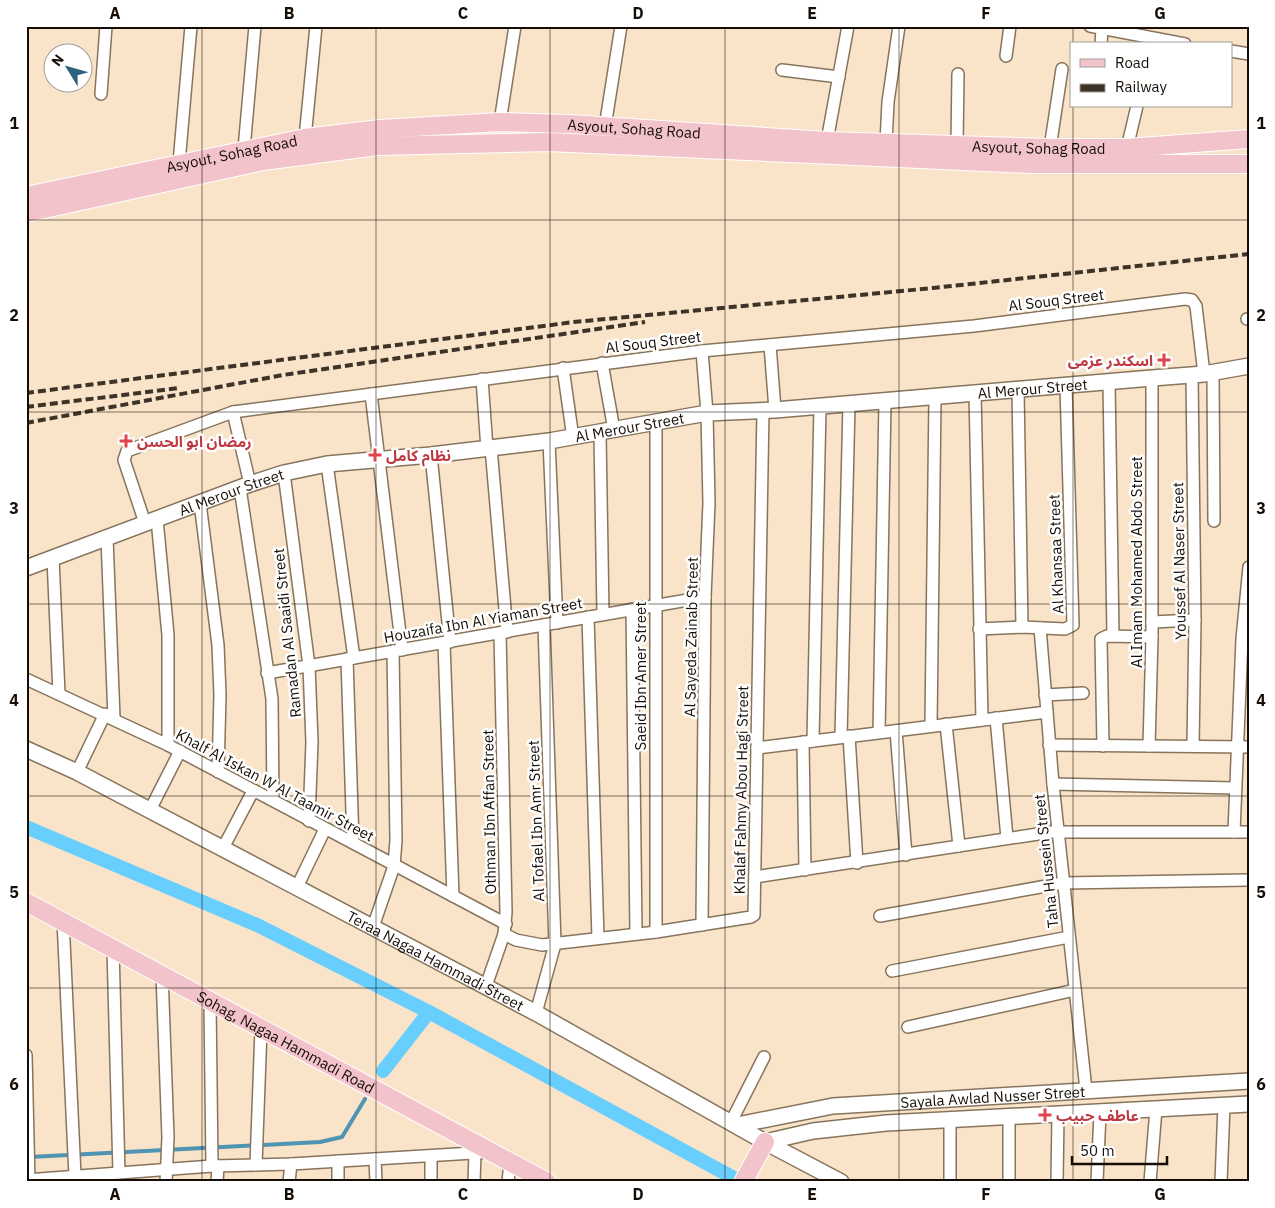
<svg xmlns="http://www.w3.org/2000/svg" width="1275" height="1208" viewBox="0 0 1275 1208" font-family="'IBM Plex Sans','Noto Sans Arabic',sans-serif">
  <rect width="100%" height="100%" fill="#f9e4c9"/>
  <g fill="none" stroke-linecap="round" stroke-linejoin="round">
    <!-- stream -->
    <polyline stroke="#4f94b3" stroke-width="4" points="30,1157 320,1142 342,1137 365,1099"/>
    <!-- canal -->
    <g stroke="#67cefd" stroke-width="14">
      <polyline points="26,827 257,925 429,1012 741,1182"/>
      <polyline points="383,1071 429,1012"/>
    </g>
    <defs>
      <g id="street">
        <polyline points="1090,26 1185,44"/>
        <polyline points="1101,44 1102,29"/>
        <polyline points="1231,51 1249,54"/>
        <polyline points="1006,56 1010,26"/>
        <polyline points="782,70 839,77"/>
        <polyline points="101,94 106,26"/>
        <polyline points="500,122 515,26"/>
        <polyline points="605,127 621,26"/>
        <polyline points="305,138 316,26"/>
        <polyline points="827,141 848,26"/>
        <polyline points="886,143 888,102 899,26"/>
        <polyline points="957,145 958,74"/>
        <polyline points="1050,148 1062,69"/>
        <polyline points="1127,148 1137,106"/>
        <polyline points="244,149 255,26"/>
        <polyline points="179,163 191,26"/>
        <polyline points="1247,319 1249,319"/>
        <polyline points="770,345 775,410"/>
        <polyline points="702,351 707,413 709,503 705,597 702,925"/>
        <polyline points="602,363 614,430"/>
        <polyline points="563,368 573,438"/>
        <polyline points="1213,372 1214,521"/>
        <polyline points="1192,375 1195,620 1193,746"/>
        <polyline points="482,379 487,449"/>
        <polyline points="1109,382 1113,636"/>
        <polyline points="1018,390 1022,627"/>
        <polyline points="975,393 982,720"/>
        <polyline points="371,394 402,650"/>
        <polyline points="233,412 250,484"/>
        <polyline points="656,421 656,932"/>
        <polyline points="600,434 603,614"/>
        <polyline points="549,441 557,623"/>
        <polyline points="491,448 507,632"/>
        <polyline points="431,455 450,642"/>
        <polyline points="327,464 354,658"/>
        <polyline points="284,473 309,666 312,742 309,821"/>
        <polyline points="240,488 272,699 273,800"/>
        <polyline points="200,503 218,645 220,695 218,772"/>
        <polyline points="157,519 168,635 168,745"/>
        <polyline points="145,523 124,460 127,451 233,412 702,351 974,326 1185,299 1192,300 1196,306 1204,374"/>
        <polyline points="107,538 114,718"/>
        <polyline points="53,558 59,694"/>
        <polyline points="632,609 636,933"/>
        <polyline points="588,617 598,938"/>
        <polyline points="1152,622 1195,620"/>
        <polyline points="1040,628 1053,784 1086,1090"/>
        <polyline points="979,629 1022,627 1065,629 1073,625 1066,386"/>
        <polyline points="444,643 453,896"/>
        <polyline points="347,659 353,842"/>
        <polyline points="267,673 705,597"/>
        <polyline points="26,679 168,745 506,924"/>
        <polyline points="1045,695 1083,693"/>
        <polyline points="996,718 1007,838"/>
        <polyline points="946,724 959,846"/>
        <polyline points="931,726 935,397"/>
        <polyline points="896,731 906,855"/>
        <polyline points="879,732 885,401"/>
        <polyline points="849,736 857,863"/>
        <polyline points="841,737 849,404"/>
        <polyline points="813,741 820,406"/>
        <polyline points="803,742 805,870"/>
        <polyline points="1049,745 1249,747"/>
        <polyline points="1103,746 1101,639 1107,636 1152,637"/>
        <polyline points="1149,746 1152,637 1152,378"/>
        <polyline points="757,748 1047,712"/>
        <polyline points="77,772 105,714"/>
        <polyline points="1053,784 1235,788"/>
        <polyline points="150,810 180,751"/>
        <polyline points="1234,832 1242,639 1249,567"/>
        <polyline points="223,848 253,791"/>
        <polyline points="755,877 1051,832 1249,832"/>
        <polyline points="297,887 325,829"/>
        <polyline points="880,916 1063,883 1249,880"/>
        <polyline points="63,920 75,1176"/>
        <polyline points="373,927 394,866 396,840 393,651"/>
        <polyline points="504,934 516,940 542,945 656,932 751,917 754,915 763,411"/>
        <polyline points="113,948 119,1173"/>
        <polyline points="892,971 1069,937"/>
        <polyline points="162,974 168,1137 166,1182"/>
        <polyline points="486,986 504,934 506,912 500,633"/>
        <polyline points="210,1001 212,1166"/>
        <polyline points="536,1013 555,944 544,625"/>
        <polyline points="908,1027 1075,990"/>
        <polyline points="26,1055 29,1182"/>
        <polyline points="1009,1117 1009,1182"/>
        <polyline points="731,1122 764,1057"/>
        <polyline points="375,1159 376,1182"/>
        <polyline points="256,1165 261,1029"/>
        <polyline points="26,1180 212,1166 291,1164 490,1152"/>
        <polyline points="217,1182 218,1166"/>
        <polyline points="289,1182 291,1164"/>
        <polyline points="338,1182 338,1161"/>
        <polyline points="431,1182 431,1157"/>
        <polyline points="474,1182 475,1153"/>
        <polyline points="508,1182 510,1162"/>
        <polyline points="950,1182 950,1120"/>
        <polyline points="1057,1182 1058,1114"/>
        <polyline points="1097,1182 1100,1112"/>
        <polyline points="1150,1182 1156,1109"/>
        <polyline points="1221,1182 1224,1105"/>
      </g>
      <g id="secondary">
        <path id="s1" d="M 26,568 L 250,484 L 284,473 L 327,464 L 431,455 L 549,441 L 707,413 L 775,410 L 1152,378 L 1204,374 L 1249,366"/>
        <path id="s2" d="M 26,749 L 77,772 L 536,1013 L 765,1142 L 841,1182"/>
        <path id="s3" d="M 737,1125 L 833,1106 L 1249,1081"/>
        <polyline points="765,1142 813,1131 886,1123 1249,1104"/>
      </g>
      <g id="primary">
        <path id="s4" d="M 26,196 L 305,138 L 380,129 L 500,122 L 570,124 L 827,141 L 1050,148 L 1127,148 L 1249,139"/>
        <polyline points="26,213 263,161 377,146 548,142 1031,164 1249,164"/>
        <path id="s5" d="M 26,902 L 547,1182"/>
        <polyline points="743,1182 765,1142"/>
      </g>
    </defs>
    <!-- street casing -->
    <use href="#street" stroke="#87745c" stroke-width="14"/>
    <!-- secondary casing -->
    <use href="#secondary" stroke="#87745c" stroke-width="18"/>
    <!-- primary casing -->
    <use href="#primary" stroke="#fff" stroke-width="20"/>
    <!-- street -->
    <use href="#street" stroke="#fff" stroke-width="11"/>
    <!-- secondary -->
    <use href="#secondary" stroke="#fff" stroke-width="15"/>
    <!-- primary -->
    <use href="#primary" stroke="#f2c3ca" stroke-width="18"/>
    <!-- rail -->
    <g stroke="#3d3328" stroke-width="4" stroke-dasharray="8 4" stroke-linecap="butt">
      <polyline points="26,393 574,322 933,288 1249,254"/>
      <polyline points="26,407 179,388"/>
      <polyline points="26,423 283,375 645,322"/>
    </g>
  </g>
  <!-- grid -->
  <path fill="none" stroke="#160e06" stroke-width="1" stroke-opacity="0.55" d="M 202,26 L 202,1182M 376,26 L 376,1182M 550,26 L 550,1182M 725,26 L 725,1182M 899,26 L 899,1182M 1073,26 L 1073,44M 1073,106 L 1073,1182M 26,220 L 1249,220M 26,412 L 1249,412M 26,604 L 1249,604M 26,796 L 1249,796M 26,988 L 1249,988"/>
  <!-- markers -->
  <g fill="#e0444e" stroke="#fff" stroke-width="2">
    <path d="M1161.5 352.5h5v5h5v5h-5v5h-5v-5h-5v-5h5z"/>
    <path d="M123.5 433.5h5v5h5v5h-5v5h-5v-5h-5v-5h5z"/>
    <path d="M372.5 447.5h5v5h5v5h-5v5h-5v-5h-5v-5h5z"/>
    <path d="M1042.5 1107.5h5v5h5v5h-5v5h-5v-5h-5v-5h5z"/>
  </g>
  <g text-anchor="middle" dominant-baseline="central" stroke-width="5" stroke-linejoin="round" paint-order="stroke">
    <!-- street labels -->
    <g font-size="15" fill="#160e06" stroke="#fff">
      <text stroke="none"><textPath href="#s4" startOffset="615">Asyout, Sohag Road</textPath></text>
      <text stroke="none"><textPath href="#s4" startOffset="1020">Asyout, Sohag Road</textPath></text>
      <text stroke="none"><textPath href="#s4" startOffset="210">Asyout, Sohag Road</textPath></text>
      <text transform="translate(1056 300) rotate(-7)">Al Souq Street</text>
      <text transform="translate(653 342) rotate(-7)">Al Souq Street</text>
      <text stroke="none"><textPath href="#s1" startOffset="1029">Al Merour Street</textPath></text>
      <text stroke="none"><textPath href="#s1" startOffset="624">Al Merour Street</textPath></text>
      <text stroke="none"><textPath href="#s1" startOffset="219">Al Merour Street</textPath></text>
      <text transform="translate(1056 554) rotate(-92)">Al Khansaa Street</text>
      <text transform="translate(1179 561) rotate(-91)">Youssef Al Naser Street</text>
      <text transform="translate(1136 562) rotate(-90)">Al Imam Mohamed Abdo Street</text>
      <text transform="translate(483 620) rotate(-10)">Houzaifa Ibn Al Yiaman Street</text>
      <text transform="translate(287 633) rotate(-96)">Ramadan Al Saaidi Street</text>
      <text transform="translate(691 637) rotate(-89)">Al Sayeda Zainab Street</text>
      <text transform="translate(640 676) rotate(-90)">Saeid Ibn Amer Street</text>
      <text transform="translate(275 785) rotate(28)">Khalf Al Iskan W Al Taamir Street</text>
      <text transform="translate(741 790) rotate(-89)">Khalaf Fahmy Abou Hagi Street</text>
      <text transform="translate(489 812) rotate(-91)">Othman Ibn Affan Street</text>
      <text transform="translate(536 821) rotate(-92)">Al Tofael Ibn Amr Street</text>
      <text transform="translate(1046 861) rotate(-96)">Taha Hussein Street</text>
      <text stroke="none"><textPath href="#s2" startOffset="461">Teraa Nagaa Hammadi Street</textPath></text>
      <text stroke="none"><textPath href="#s5" startOffset="295">Sohag, Nagaa Hammadi Road</textPath></text>
      <text stroke="none"><textPath href="#s3" startOffset="258">Sayala Awlad Nusser Street</textPath></text>
    </g>
    <!-- health labels -->
    <g font-size="15" font-weight="bold" fill="#be3a42" stroke="#fff" text-anchor="start">
      <text x="1153" y="360" text-anchor="end">اسكندر عزمى</text>
      <text x="137" y="441">رمضان ابو الحسن</text>
      <text x="386" y="455">نظام كامل</text>
      <text x="1056" y="1115">عاطف حبيب</text>
    </g>
  </g>
  <!-- border -->
  <rect width="1275" height="1208" fill="none" stroke="#ffffff" stroke-width="55"/>
  <!-- legend -->
  <rect x="1070" y="42" width="162" height="65" fill="#ffffff" stroke="#a29f9b"/>
  <rect x="1080" y="59" width="25" height="8" fill="#f2c3ca" stroke="#a29f9b"/>
  <text x="1115" y="68" font-size="15" fill="#160e06">Road</text>
  <rect x="1080" y="84" width="25" height="8" fill="#3d3328" stroke="#a29f9b"/>
  <text x="1115" y="92" font-size="15" fill="#160e06">Railway</text>
  <!-- north arrow -->
  <g transform="translate(68 68) rotate(307)"><circle r="24" fill="#ffffff" stroke="#a29f9b"/>
  <path d="M0-4L9 19L0 12L-9 19Z" fill="#2d627e"/>
  <text y="-8" font-size="14" font-weight="bold" text-anchor="middle" fill="#160e06">N</text>
  </g>
  <!-- scale -->
  <path d="M1072 1156v8h95v-8" fill="none" stroke="#160e06" stroke-width="2.5"/>
  <text x="1080" y="1156" font-size="15" fill="#160e06" stroke="#ffffff" stroke-width="4" paint-order="stroke">50 m</text>
  <rect x="28" y="28" width="1220" height="1152" fill="none" stroke="#160e06" stroke-width="2"/>
  <g font-size="16" text-anchor="middle" font-weight="bold" fill="#160e06">
    <text x="115" y="19">A</text>
    <text x="289" y="19">B</text>
    <text x="463" y="19">C</text>
    <text x="638" y="19">D</text>
    <text x="812" y="19">E</text>
    <text x="986" y="19">F</text>
    <text x="1160" y="19">G</text>
    <text x="14" y="129">1</text>
    <text x="1261" y="129">1</text>
    <text x="14" y="321">2</text>
    <text x="1261" y="321">2</text>
    <text x="14" y="514">3</text>
    <text x="1261" y="514">3</text>
    <text x="14" y="706">4</text>
    <text x="1261" y="706">4</text>
    <text x="14" y="898">5</text>
    <text x="1261" y="898">5</text>
    <text x="14" y="1090">6</text>
    <text x="1261" y="1090">6</text>
    <text x="115" y="1200">A</text>
    <text x="289" y="1200">B</text>
    <text x="463" y="1200">C</text>
    <text x="638" y="1200">D</text>
    <text x="812" y="1200">E</text>
    <text x="986" y="1200">F</text>
    <text x="1160" y="1200">G</text>
  </g>
</svg>
